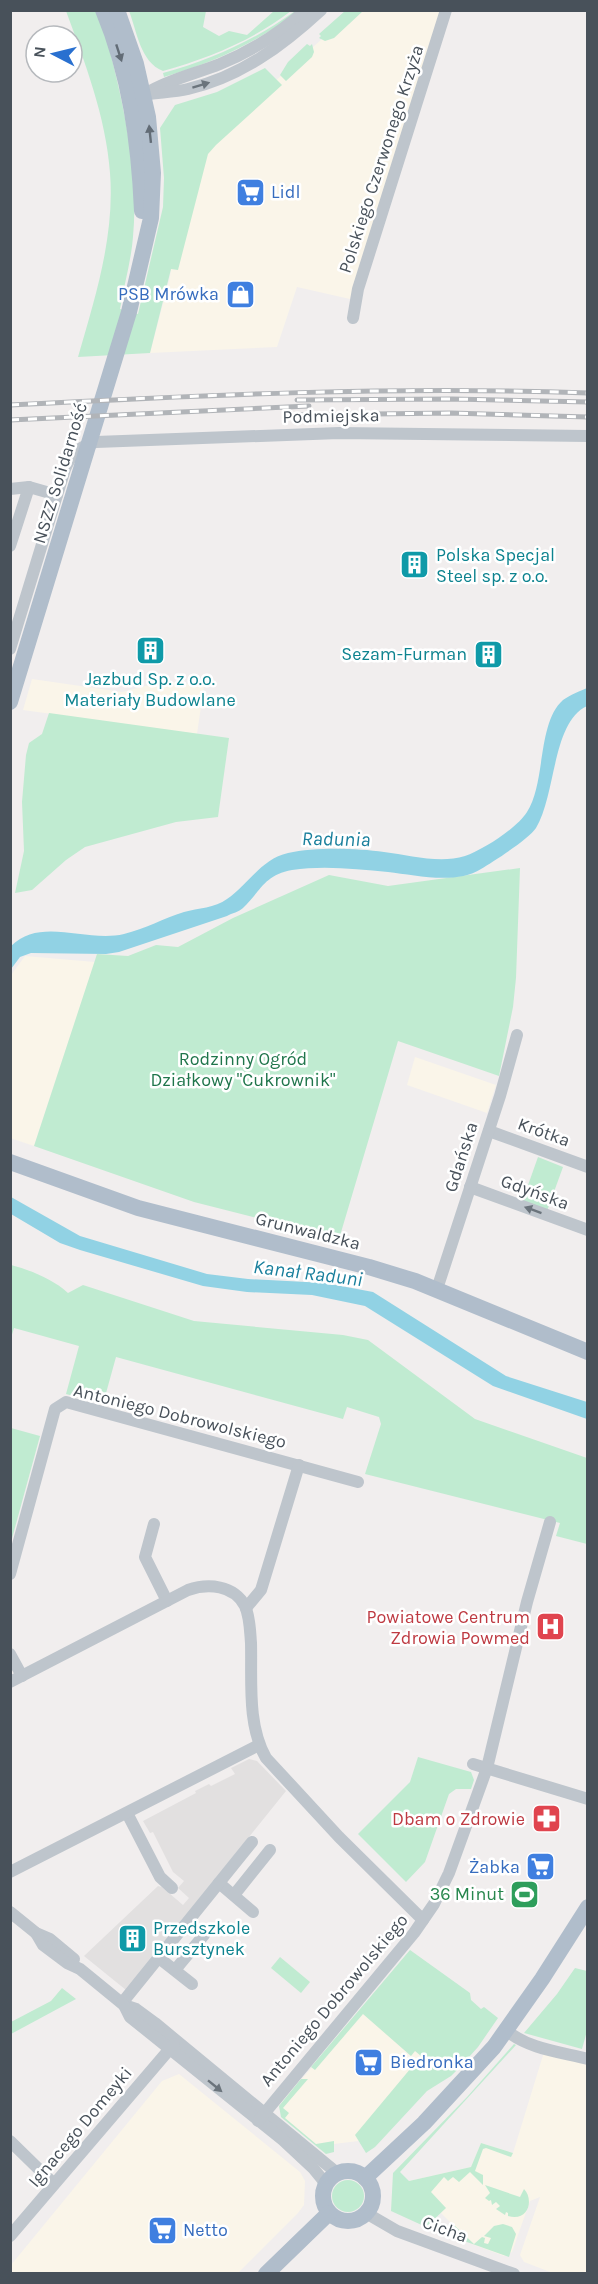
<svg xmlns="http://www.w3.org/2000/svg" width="598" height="2284" viewBox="0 0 598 2284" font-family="Karla,sans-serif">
  <rect width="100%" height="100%" fill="#f1eeee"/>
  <!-- commercial -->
  <g fill="#faf5e9">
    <polygon points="353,11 442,11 350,299 297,287 277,347 150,353 170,277 178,211 201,143 252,102"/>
    <polygon points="32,679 122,692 165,681 204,686 197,734 23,710"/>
    <polygon points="25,956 95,962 34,1146 10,1138 11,975"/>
    <polygon points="415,1057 496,1085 487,1113 407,1085"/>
    <polygon points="367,2003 439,2065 367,2140 317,2146 281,2117 283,2101"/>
    <polygon points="544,2052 587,2064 587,2273 553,2273 524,2262 520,2255 540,2197 530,2201 512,2252 504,2256 472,2244 409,2181 471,2167 481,2143 513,2153"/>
    <polygon points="179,2074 300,2172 305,2181 304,2205 298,2213 238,2273 11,2273 11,2265 162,2081"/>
  </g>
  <!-- education -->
  <polygon fill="#e2e0e0" points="249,1759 257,1761 286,1791 126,1990 84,1956 158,1886 162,1887 183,1905 189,1898 178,1888 184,1881 173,1872 153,1832 150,1833 143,1821 196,1793 195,1791 209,1784 211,1786 235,1774 231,1768"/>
  <!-- green -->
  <g fill="#c0ebd1">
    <path d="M 66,11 L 100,11 C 118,84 140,160 133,237 C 131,262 124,285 120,309 L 138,314 L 163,207 L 164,178 L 160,128 L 175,105 L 217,92 L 265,68 L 282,85 L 216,145 L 208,154 L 178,270 L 171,269 L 150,353 L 78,357 C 95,298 115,236 110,173 C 106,117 85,63 66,11 Z"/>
    <path d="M 129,11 L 206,11 L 203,27 L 219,36 L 229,31 L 247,35 L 274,11 L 291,11 C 253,40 209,58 163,71 C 140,62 137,31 129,11 Z"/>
    <path d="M 295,11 L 300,11 C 256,42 217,62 164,77 L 163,73 C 211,60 255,40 295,11 Z"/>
    <polygon points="345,11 363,11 334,38 325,41 319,38 321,36 319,34"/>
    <polygon points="307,44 310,46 312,44 314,52 312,57 286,81 280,75 288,62"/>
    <polygon points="49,713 229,738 218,817 176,822 85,847 66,860 32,890 15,893 24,851 22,802 26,755 29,743 42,734"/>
    <polygon points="520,868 516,978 513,1007 499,1076 398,1041 339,1239 194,1202 34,1146 97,954 128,956 156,945 178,947 233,918 329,875 388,886"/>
    <polygon points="538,1157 563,1167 547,1211 522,1202"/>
    <path d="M 11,1265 C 30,1270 53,1279 68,1293 L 83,1285 L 194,1321 L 343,1335 L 368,1340 L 475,1419 L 587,1458 L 587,1544 L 556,1536 L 560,1523 L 365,1474 L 381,1424 L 379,1417 L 347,1407 L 343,1419 L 116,1357 L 103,1404 L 66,1394 L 79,1346 L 14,1328 L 11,1338 Z"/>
    <polygon points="11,1428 40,1436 11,1542 10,1428"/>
    <polygon points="418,1757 471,1772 474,1780 471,1789 456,1789 449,1794 425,1862 406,1882 358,1834 410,1782"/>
    <polygon points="410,1950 470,1993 471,2000 481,2009 484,2007 498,2018 478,2047 460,2067 451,2076 427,2091 375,2147 366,2153 355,2135 421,2056 415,2051 411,2056 363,2014 315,2070 311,2067"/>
    <polygon points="280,1957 310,1982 301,1993 271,1968"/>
    <polygon points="575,1968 587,1971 587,2031 582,2049 524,2033 557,1994"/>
    <polygon points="62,1988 76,1999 11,2034 11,2022 51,2001"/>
    <polygon points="514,2044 516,2045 400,2172 409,2181 471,2167 481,2143 513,2153 511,2157 486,2148 483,2149 475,2171 483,2175 483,2185 470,2172 459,2182 453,2177 448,2181 444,2177 431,2192 446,2208 426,2227 391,2211 393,2173 467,2097"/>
    <polygon points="301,2079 308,2079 283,2108 289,2113 285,2118 316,2144 334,2141 334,2152 326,2154 281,2117 279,2106"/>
    <circle cx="348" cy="2196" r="16"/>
    <path d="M 485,2185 L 520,2197 L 524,2189 C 534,2199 529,2222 508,2216 L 508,2213 L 506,2212 L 505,2215 L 496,2209 L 500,2206 L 496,2202 L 492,2205 L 491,2200 L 489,2201 L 485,2198 L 490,2193 Z"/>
    <polygon points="503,2224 512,2227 516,2234 509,2257 436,2231 444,2226 454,2225 474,2244 482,2237 485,2238 484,2243 488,2244 491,2238 484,2236 494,2226"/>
  </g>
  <!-- water -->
  <g fill="#91d2e4">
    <path d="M 587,688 L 587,706 C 552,722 556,795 536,828 C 529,839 494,861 481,869 C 456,885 415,875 388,872 C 357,869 323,865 292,870 C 264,875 261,891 243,908 C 239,912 232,913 227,916 L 119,952 L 106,954 L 31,953 L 20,957 L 11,969 L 11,946 C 41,916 86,943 124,934 C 145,929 164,918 184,912 C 198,908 215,908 227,899 C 248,885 261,859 288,853 C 315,847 356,848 384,852 C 410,855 439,864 465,856 C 483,850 517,828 527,812 C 546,783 537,723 563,700 C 570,695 580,691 587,688 Z"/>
    <polygon points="11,1197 80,1236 207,1274 248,1279 325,1283 373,1292 506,1376 587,1402 587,1419 493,1386 365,1306 312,1295 247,1292 203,1286 80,1250 60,1243 11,1214"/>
  </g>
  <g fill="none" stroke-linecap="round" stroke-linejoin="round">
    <!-- minor -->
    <g stroke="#bec5cc" stroke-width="12">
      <path d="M 147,93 C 170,79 195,74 220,64 C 252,51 280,33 306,10"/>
      <path d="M 138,96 C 154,92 171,93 188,89 C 240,77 282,46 321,10"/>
      <polyline points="353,318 358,289 446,10"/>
      <polyline points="10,489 29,487 57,495"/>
      <polyline points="10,546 29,487"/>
      <path d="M 10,649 L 65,469 C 71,454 80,446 96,442 L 339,433 L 588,436"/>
      <polyline points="489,1131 588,1167"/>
      <polyline points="470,1187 588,1230"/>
      <polyline points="437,1289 500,1096 517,1035"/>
      <polyline points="154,1524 145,1557 167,1601"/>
      <polyline points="10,1574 55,1409 66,1402 358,1482"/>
      <polyline points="246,1608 261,1590 299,1465"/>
      <polyline points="10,1654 22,1676"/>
      <path d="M 10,1682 L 188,1590 C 208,1583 234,1585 245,1606 C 250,1617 250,1631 251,1643 C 252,1680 247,1725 266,1758 L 339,1837 L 423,1920"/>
      <polyline points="473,1764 588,1799"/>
      <polyline points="127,1813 160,1877 172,1888"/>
      <polyline points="10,1872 259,1745"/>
      <polyline points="219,1883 253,1912"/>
      <polyline points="234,1895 270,1850"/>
      <polyline points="10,1912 36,1933 50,1939 74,1959"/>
      <polyline points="36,1933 43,1945 67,1963 80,1969 124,2005 136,2009 155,2023 337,2173"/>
      <polyline points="159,1958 192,1984"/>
      <polyline points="175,1970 204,1935"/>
      <polyline points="122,2003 252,1842"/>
      <polyline points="124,2005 130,2017 283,2140 313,2168 326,2184"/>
      <path d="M 507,2031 C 529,2049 561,2052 588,2059"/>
      <polyline points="258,2121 414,1933 434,1904 449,1873 487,1768 527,1602 550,1522"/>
      <polyline points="10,2141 54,2184"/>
      <polyline points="366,2213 397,2231 514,2274"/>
      <polyline points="10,2236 174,2044"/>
    </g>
    <!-- major -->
    <g stroke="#b0bdcb" stroke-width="16">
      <path d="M 103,10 C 130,75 139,142 142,211"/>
      <polyline points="10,702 129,312 151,218 153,173 148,117 136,64 117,10"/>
      <polyline points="10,1162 138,1208 369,1267 415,1281 588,1352"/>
      <circle cx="348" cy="2196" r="25"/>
      <polyline points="365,2178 424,2123 494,2047 542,1979 588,1907"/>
      <polyline points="266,2274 329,2213"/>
    </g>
    <defs>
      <g id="rail">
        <polyline points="297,400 452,399 588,402"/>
        <path d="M 10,405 C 203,395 395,386 588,393"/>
        <polyline points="297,415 451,413 588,417"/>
        <polyline points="10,420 309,406"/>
      </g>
    </defs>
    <!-- rail casing -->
    <use href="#rail" stroke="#b1b4b8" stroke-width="5"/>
    <!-- rail -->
    <use href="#rail" stroke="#fff" stroke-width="3" stroke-dasharray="9" stroke-linecap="butt"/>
  </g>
  <!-- one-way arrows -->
  <defs><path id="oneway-solid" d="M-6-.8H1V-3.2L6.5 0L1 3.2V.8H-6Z" transform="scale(1.5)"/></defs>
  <g fill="#626c76">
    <use href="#oneway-solid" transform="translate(119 53) rotate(72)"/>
    <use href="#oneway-solid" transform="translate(150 134) rotate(-96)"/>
  </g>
  <g fill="#6b747c">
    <use href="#oneway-solid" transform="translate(201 85) rotate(-17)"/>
    <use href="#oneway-solid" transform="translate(533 1210) rotate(-160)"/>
    <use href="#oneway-solid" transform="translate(215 2086) rotate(39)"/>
  </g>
  <!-- icons -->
  <defs>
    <symbol id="supermarket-square" viewBox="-11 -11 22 22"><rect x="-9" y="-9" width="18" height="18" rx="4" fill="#3f7fe0" stroke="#fff"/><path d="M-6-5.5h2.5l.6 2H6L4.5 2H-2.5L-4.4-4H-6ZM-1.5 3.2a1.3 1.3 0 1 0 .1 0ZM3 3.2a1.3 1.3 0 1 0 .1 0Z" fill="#fff"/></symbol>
    <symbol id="shop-square" viewBox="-11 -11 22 22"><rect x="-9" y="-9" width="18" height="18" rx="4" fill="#3f7fe0" stroke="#fff"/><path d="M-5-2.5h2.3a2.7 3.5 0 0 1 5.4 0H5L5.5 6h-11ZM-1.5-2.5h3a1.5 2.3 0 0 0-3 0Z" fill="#fff"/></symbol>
    <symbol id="building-square" viewBox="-11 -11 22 22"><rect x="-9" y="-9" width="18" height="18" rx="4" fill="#0f9aa8" stroke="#fff"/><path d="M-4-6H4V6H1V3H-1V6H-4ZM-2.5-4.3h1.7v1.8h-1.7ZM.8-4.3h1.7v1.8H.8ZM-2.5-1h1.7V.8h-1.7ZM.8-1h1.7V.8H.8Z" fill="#fff"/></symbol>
    <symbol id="hospital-square" viewBox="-11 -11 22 22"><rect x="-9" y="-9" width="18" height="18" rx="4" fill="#e0444e" stroke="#fff"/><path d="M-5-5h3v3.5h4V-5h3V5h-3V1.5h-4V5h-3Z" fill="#fff"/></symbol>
    <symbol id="pharmacy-square" viewBox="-11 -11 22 22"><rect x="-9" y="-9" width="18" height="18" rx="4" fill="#e0444e" stroke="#fff"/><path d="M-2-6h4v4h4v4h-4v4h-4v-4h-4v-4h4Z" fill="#fff"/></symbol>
    <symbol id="stadium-square" viewBox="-11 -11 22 22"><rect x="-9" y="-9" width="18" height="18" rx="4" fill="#2e9e5b" stroke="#fff"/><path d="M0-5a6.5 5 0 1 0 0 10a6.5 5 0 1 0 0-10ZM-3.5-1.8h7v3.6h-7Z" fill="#fff"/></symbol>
  </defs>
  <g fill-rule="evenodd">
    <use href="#supermarket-square" x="234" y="176" width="33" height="33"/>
    <use href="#shop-square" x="224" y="278" width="33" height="33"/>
    <use href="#building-square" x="398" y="548" width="33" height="33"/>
    <use href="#building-square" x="134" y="634" width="33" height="33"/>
    <use href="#building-square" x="472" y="638" width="33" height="33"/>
    <use href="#hospital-square" x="534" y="1610" width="33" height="33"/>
    <use href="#pharmacy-square" x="530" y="1802" width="33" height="33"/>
    <use href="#supermarket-square" x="524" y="1850" width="33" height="33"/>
    <use href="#stadium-square" x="508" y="1878" width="33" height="33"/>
    <use href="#building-square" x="116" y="1922" width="33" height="33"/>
    <use href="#supermarket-square" x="352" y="2046" width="33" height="33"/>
    <use href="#supermarket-square" x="146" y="2214" width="33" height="33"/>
  </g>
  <g text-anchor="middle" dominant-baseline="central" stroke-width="5" stroke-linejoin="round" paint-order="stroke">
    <!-- street labels -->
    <g font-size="18" fill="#48515a" stroke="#fff">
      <text transform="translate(381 159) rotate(-72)">Polskiego Czerwonego Krzyża</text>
      <text transform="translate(331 416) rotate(-1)">Podmiejska</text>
      <text transform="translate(60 473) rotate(-73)">NSZZ Solidarność</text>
      <text transform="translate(544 1132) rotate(20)">Krótka</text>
      <text transform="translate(461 1157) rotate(-72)">Gdańska</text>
      <text transform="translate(535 1192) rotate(20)">Gdyńska</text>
      <text transform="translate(308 1231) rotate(14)">Grunwaldzka</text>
      <text transform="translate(180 1416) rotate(14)">Antoniego Dobrowolskiego</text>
      <text transform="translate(334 2000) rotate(-50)">Antoniego Dobrowolskiego</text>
      <text transform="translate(80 2127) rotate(-50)">Ignacego Domeyki</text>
      <text transform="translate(445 2229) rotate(20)">Cicha</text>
    </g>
    <!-- shop labels -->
    <g font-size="18" fill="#366cbe" stroke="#fff" text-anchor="start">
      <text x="271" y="192">Lidl</text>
      <text x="219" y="294" text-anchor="end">PSB Mrówka</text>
      <text x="520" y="1867" text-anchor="end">Żabka</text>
      <text x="390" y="2062">Biedronka</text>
      <text x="183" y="2230">Netto</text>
    </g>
    <!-- culture labels -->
    <g font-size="18" fill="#0d838f" stroke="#fff" text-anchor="start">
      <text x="436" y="555">Polska Specjal<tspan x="436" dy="21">Steel sp. z o.o.</tspan></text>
      <text x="467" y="654" text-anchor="end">Sezam-Furman</text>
      <text x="150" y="679" text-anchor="middle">Jazbud Sp. z o.o.<tspan x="150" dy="21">Materiały Budowlane</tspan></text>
      <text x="153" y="1928">Przedszkole<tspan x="153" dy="21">Bursztynek</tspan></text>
    </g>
    <!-- park labels -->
    <g font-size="18" fill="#1f754b" stroke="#fff">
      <text x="243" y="1059">Rodzinny Ogród<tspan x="243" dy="21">Działkowy "Cukrownik"</tspan></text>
    </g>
    <!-- health labels -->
    <g font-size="18" fill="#be3a42" stroke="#fff" text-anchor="end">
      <text x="530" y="1617">Powiatowe Centrum<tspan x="530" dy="21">Zdrowia Powmed</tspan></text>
      <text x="525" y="1819">Dbam o Zdrowie</text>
    </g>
    <!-- leisure labels -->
    <g font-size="18" fill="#27864d" stroke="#fff" text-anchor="end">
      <text x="504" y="1894">36 Minut</text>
    </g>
    <!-- water labels -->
    <g font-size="20" font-style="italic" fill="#197f9c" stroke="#fff">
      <text transform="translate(336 839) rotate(1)">Radunia</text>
      <text transform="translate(308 1273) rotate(7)">Kanał Raduni</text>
    </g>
  </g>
  <!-- border -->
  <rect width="598" height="2284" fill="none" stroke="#48515a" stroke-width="24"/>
  <!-- north arrow -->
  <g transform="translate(54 54) rotate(277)"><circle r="28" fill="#ffffff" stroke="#b6b9bd" stroke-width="1.5"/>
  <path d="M0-4.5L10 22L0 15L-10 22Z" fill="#2970d0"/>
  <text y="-9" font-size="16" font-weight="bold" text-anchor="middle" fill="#48515a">N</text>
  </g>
</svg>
